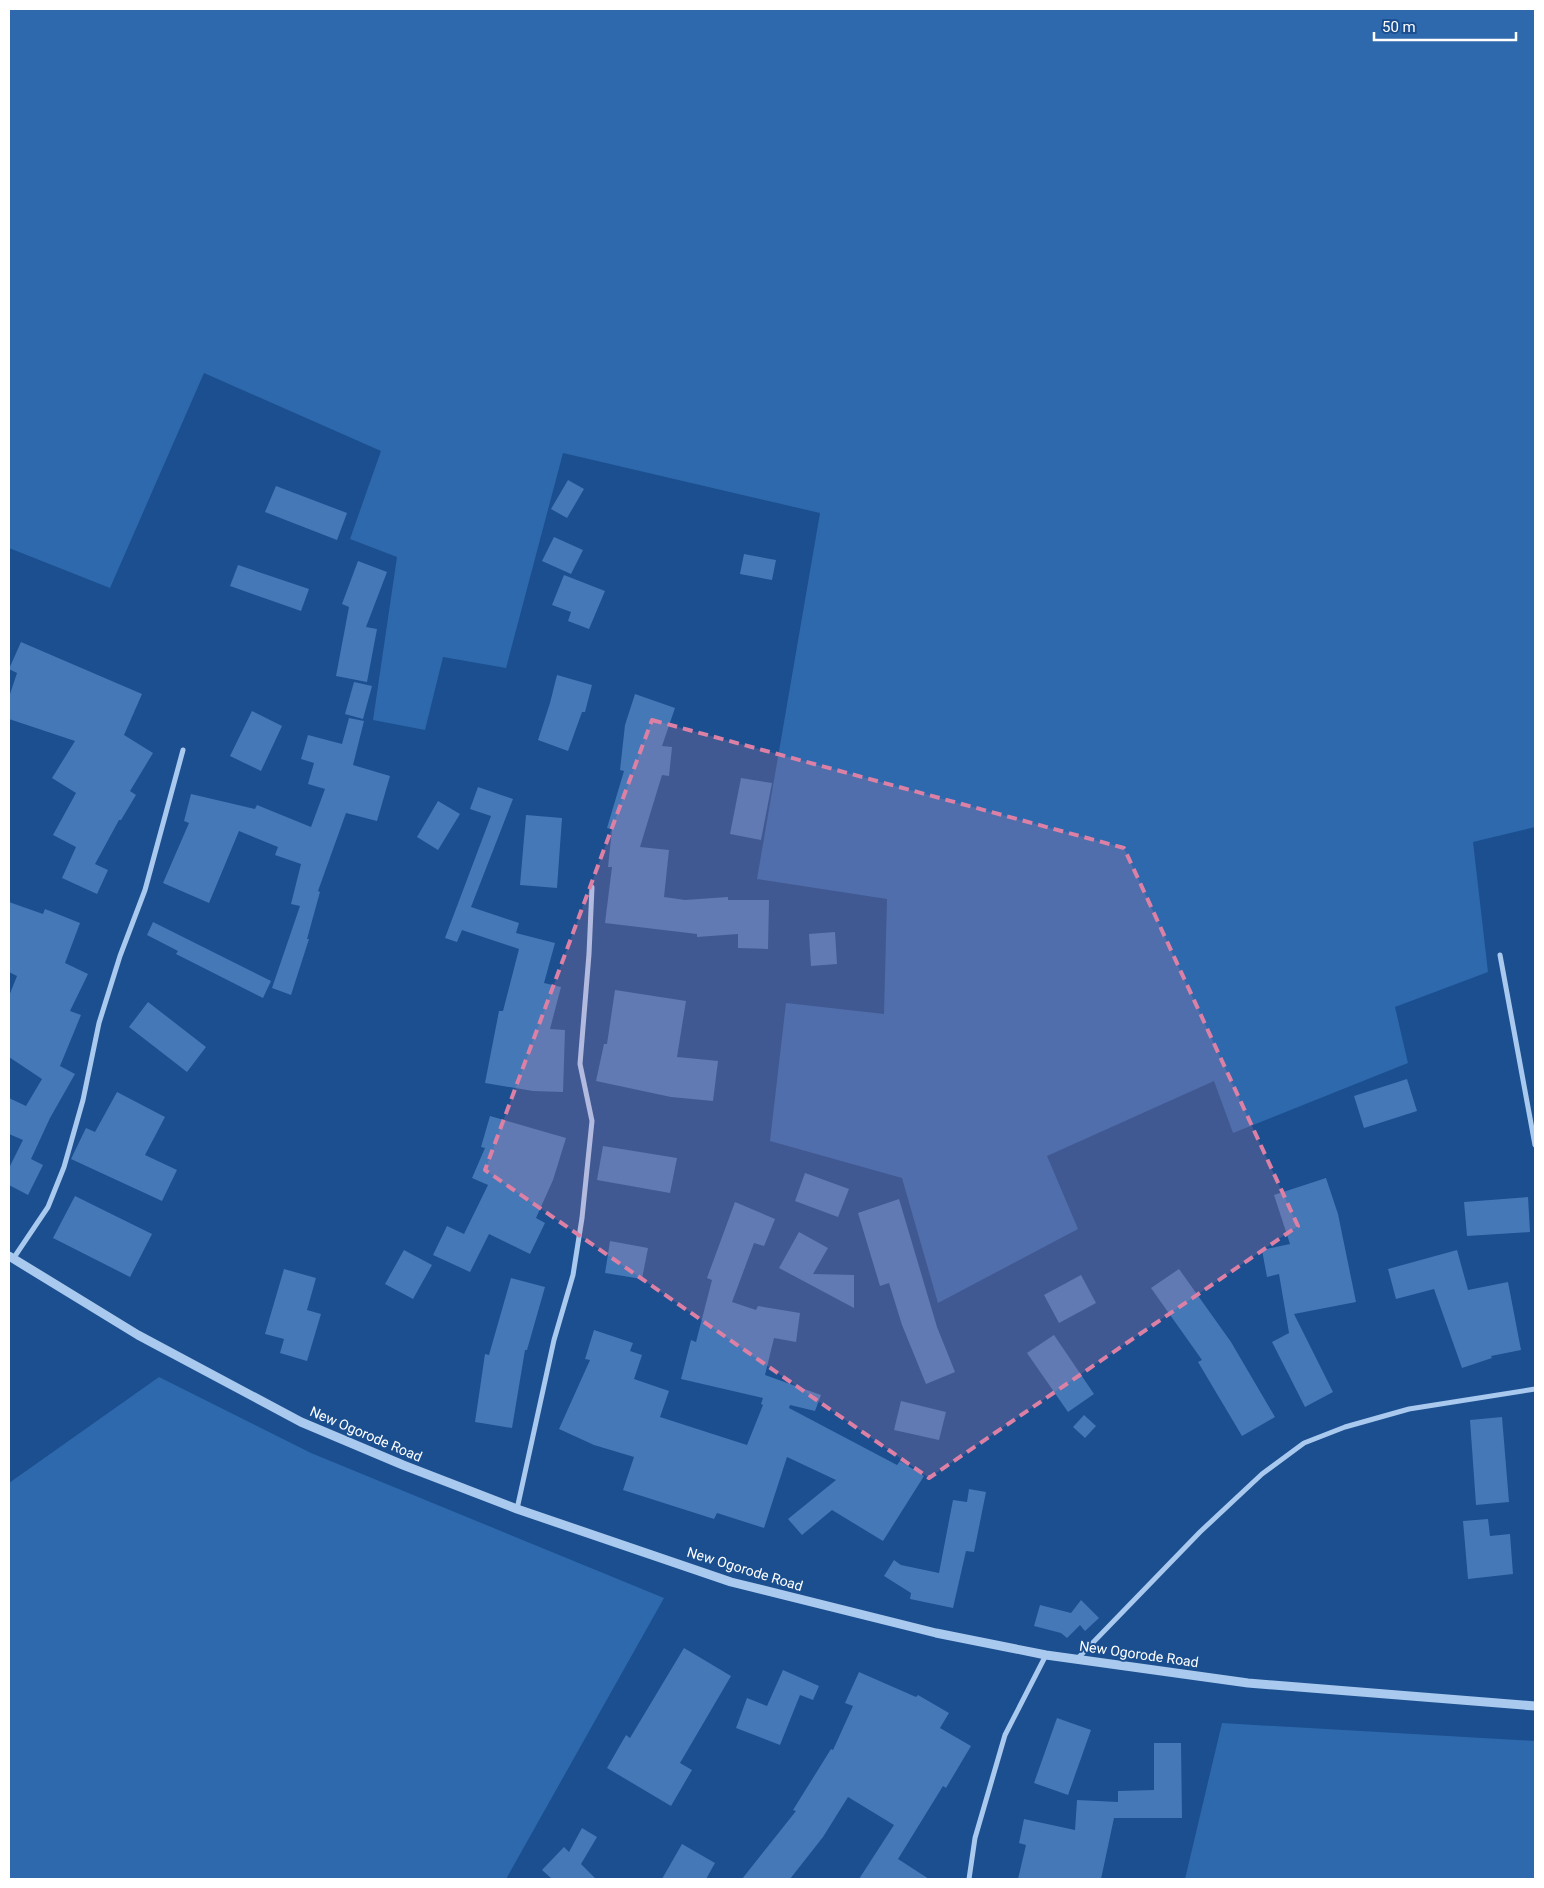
<svg xmlns="http://www.w3.org/2000/svg" width="1544" height="1888" viewBox="0 0 1544 1888" font-family="Roboto,sans-serif">
  <rect width="100%" height="100%" fill="#1b4f8f"/>
  <!-- green -->
  <g fill="#2e69ad">
    <polygon points="9,9 1535,9 1535,827 1473,842 1488,972 1395,1007 1408,1063 1233,1133 1214,1081 1047,1156 1078,1229 938,1303 902,1178 770,1141 786,1003 884,1014 887,899 757,879 820,513 563,453 506,668 443,657 425,730 373,720 397,557 350,539 381,451 204,373 110,588 9,548"/>
    <polygon points="159,1377 311,1453 664,1598 506,1879 9,1879 9,1483"/>
    <polygon points="1222,1723 1535,1741 1535,1879 1185,1879"/>
  </g>
  <!-- building -->
  <g fill="#4478b7">
    <polygon points="568,480 584,489 567,518 551,509"/>
    <polygon points="276,486 347,513 337,540 265,512"/>
    <polygon points="554,537 583,550 571,574 542,561"/>
    <polygon points="744,554 776,560 772,580 740,574"/>
    <polygon points="358,561 387,572 366,627 377,629 367,682 336,676 349,607 342,604"/>
    <polygon points="238,565 309,589 301,611 230,586"/>
    <polygon points="564,575 605,591 589,629 568,621 571,612 552,605"/>
    <polygon points="21,642 142,694 124,735 153,753 130,791 136,795 121,820 119,820 95,864 108,870 97,894 62,878 76,847 53,835 76,793 52,778 75,741 9,719 9,697 17,673 9,669"/>
    <polygon points="557,675 592,685 585,712 582,712 568,751 538,740 550,703"/>
    <polygon points="354,682 372,686 363,719 345,714"/>
    <polygon points="635,694 675,708 662,746 672,747 669,776 662,775 640,847 669,850 664,897 685,900 728,897 728,900 769,900 768,949 738,948 738,934 697,937 697,934 605,923 612,867 608,867 612,829 607,828 624,771 620,770 625,725"/>
    <polygon points="252,711 282,726 261,771 230,756"/>
    <polygon points="349,718 364,721 353,765 390,776 377,821 346,813 318,891 320,892 307,939 309,939 291,995 272,988 300,906 291,904 301,864 275,855 278,847 239,831 209,903 163,883 189,823 184,821 191,794 255,809 257,805 311,827 325,789 308,784 314,763 301,759 308,735 342,744"/>
    <polygon points="741,778 772,783 761,840 730,834"/>
    <polygon points="478,787 513,799 471,907 519,923 516,933 555,943 544,983 561,987 550,1029 565,1030 563,1092 533,1091 485,1083 499,1011 503,1011 519,949 462,930 457,942 445,938 491,816 470,809"/>
    <polygon points="438,801 460,814 438,850 417,837"/>
    <polygon points="526,815 562,818 557,888 520,885"/>
    <polygon points="9,902 43,914 45,909 80,923 65,963 88,974 70,1011 81,1015 60,1066 75,1074 50,1118 31,1159 43,1165 28,1195 9,1185 9,1168 23,1140 9,1134 9,1098 26,1106 42,1079 9,1057 9,996 17,976 9,972"/>
    <polygon points="153,922 271,981 263,998 176,954 178,951 147,935"/>
    <polygon points="835,932 837,964 811,966 809,934"/>
    <polygon points="615,990 686,1001 677,1057 718,1061 713,1101 671,1097 596,1081 604,1044 607,1044"/>
    <polygon points="148,1002 206,1047 187,1072 129,1027"/>
    <polygon points="1407,1079 1417,1111 1364,1128 1354,1096"/>
    <polygon points="117,1092 165,1117 145,1155 177,1170 162,1201 71,1159 86,1128 95,1132"/>
    <polygon points="490,1116 566,1138 553,1180 536,1218 545,1223 530,1254 489,1234 470,1272 433,1255 447,1226 464,1234 488,1185 472,1178 485,1148 481,1147"/>
    <polygon points="603,1146 677,1158 670,1193 597,1180"/>
    <polygon points="805,1173 849,1189 838,1217 795,1201"/>
    <polygon points="1326,1178 1338,1214 1356,1302 1294,1314 1333,1392 1305,1407 1272,1342 1289,1333 1279,1274 1267,1277 1262,1250 1290,1244 1274,1195"/>
    <polygon points="75,1196 152,1234 130,1277 53,1238"/>
    <polygon points="1528,1197 1530,1232 1467,1236 1464,1202"/>
    <polygon points="899,1199 937,1327 955,1372 926,1384 902,1325 889,1283 880,1286 858,1213"/>
    <polygon points="735,1202 775,1219 764,1246 754,1243 732,1302 756,1310 758,1306 800,1313 796,1342 774,1338 765,1375 821,1395 815,1411 790,1405 789,1408 897,1465 900,1461 924,1476 883,1541 832,1510 802,1535 788,1519 836,1480 787,1457 764,1528 717,1513 714,1519 623,1490 634,1457 594,1445 559,1429 590,1360 585,1359 594,1330 633,1343 630,1351 642,1355 634,1379 669,1391 660,1417 747,1445 763,1405 761,1404 763,1398 681,1379 691,1340 696,1342 712,1280 707,1278"/>
    <polygon points="799,1232 828,1248 813,1274 854,1275 854,1308 779,1268"/>
    <polygon points="610,1241 648,1248 642,1279 605,1273"/>
    <polygon points="404,1250 432,1265 413,1299 385,1284"/>
    <polygon points="1457,1250 1468,1290 1508,1282 1521,1350 1491,1356 1492,1358 1462,1368 1434,1289 1396,1299 1388,1269"/>
    <polygon points="284,1269 316,1278 307,1310 321,1314 307,1361 280,1353 284,1339 265,1334"/>
    <polygon points="1179,1269 1231,1342 1275,1417 1242,1436 1198,1362 1202,1360 1151,1288"/>
    <polygon points="1081,1275 1096,1303 1059,1323 1044,1295"/>
    <polygon points="511,1278 545,1287 527,1350 525,1350 512,1428 475,1422 485,1354 489,1355"/>
    <polygon points="1054,1335 1094,1394 1068,1412 1027,1353"/>
    <polygon points="901,1401 946,1412 939,1440 894,1430"/>
    <polygon points="1084,1415 1096,1426 1085,1438 1073,1427"/>
    <polygon points="1502,1417 1509,1502 1476,1505 1470,1420"/>
    <polygon points="969,1489 986,1492 974,1552 966,1551 953,1608 910,1599 911,1593 884,1576 894,1560 901,1565 939,1573 953,1500 967,1502"/>
    <polygon points="1488,1519 1490,1536 1510,1534 1513,1574 1468,1579 1463,1521"/>
    <polygon points="1081,1600 1099,1618 1085,1631 1080,1625 1067,1638 1061,1633 1034,1626 1040,1605 1071,1613"/>
    <polygon points="684,1648 731,1676 680,1763 692,1770 671,1806 607,1768 626,1735 630,1738"/>
    <polygon points="783,1670 819,1686 813,1700 800,1695 780,1745 736,1728 747,1698 767,1706"/>
    <polygon points="859,1672 916,1697 918,1695 949,1713 940,1728 971,1746 946,1788 943,1786 898,1859 929,1879 859,1879 894,1825 848,1797 823,1837 790,1879 742,1879 796,1811 793,1810 831,1749 833,1750 853,1706 845,1703"/>
    <polygon points="1057,1718 1091,1730 1068,1795 1034,1783"/>
    <polygon points="1154,1743 1181,1743 1182,1818 1114,1818 1101,1879 1018,1879 1026,1845 1019,1843 1024,1819 1075,1830 1077,1800 1118,1802 1118,1791 1154,1790"/>
    <polygon points="582,1828 597,1837 581,1864 596,1879 552,1879 542,1870 564,1847 569,1852"/>
    <polygon points="682,1844 715,1863 706,1879 662,1879"/>
  </g>
  <g fill="none" stroke-linecap="round" stroke-linejoin="round">
    <!-- minor -->
    <g stroke="#a9c9ee" stroke-width="5">
      <polyline points="1500,955 1535,1145"/>
      <polyline points="13,1259 48,1207 64,1167 83,1100 99,1023 120,956 145,890 183,750"/>
      <polyline points="517,1509 554,1340 573,1275 582,1218 592,1121 580,1064 589,954 592,887"/>
      <polyline points="1077,1659 1200,1532 1262,1474 1304,1443 1345,1427 1409,1409 1535,1389"/>
      <polyline points="969,1879 975,1838 1005,1735 1046,1655"/>
    </g>
    <!-- tertiary -->
    <polyline stroke="#a9c9ee" stroke-width="9" points="9,1256 138,1335 301,1422 403,1465 517,1509 731,1582 936,1633 1046,1655 1248,1683 1535,1706"/>
  </g>
  <!-- marked area -->
  <path fill="#dd80a5" fill-opacity="0.2" stroke="#dd80a5" stroke-width="4" stroke-dasharray="10 6" stroke-linejoin="round" d="M 652,720 L 1124,848 L 1298,1226 L 929,1478 L 485,1170 Z"/>
  <g text-anchor="middle" dominant-baseline="central" stroke-width="4" stroke-linejoin="round" paint-order="stroke">
    <!-- street labels -->
    <g font-size="14" fill="#fff" stroke="#1b4f8f">
      <text transform="translate(366 1434) rotate(23)">New Ogorode Road</text>
      <text transform="translate(745 1569) rotate(17)">New Ogorode Road</text>
      <text transform="translate(1139 1654) rotate(8)">New Ogorode Road</text>
    </g>
  </g>
  <!-- border -->
  <rect width="1544" height="1888" fill="none" stroke="#ffffff" stroke-width="20"/>
  <!-- scale -->
  <path d="M1374 32v8h142v-8" fill="none" stroke="#ffffff" stroke-width="2.5"/>
  <text x="1382" y="32" font-size="15" fill="#ffffff" stroke="#1b4f8f" stroke-width="4" paint-order="stroke">50 m</text>
</svg>
